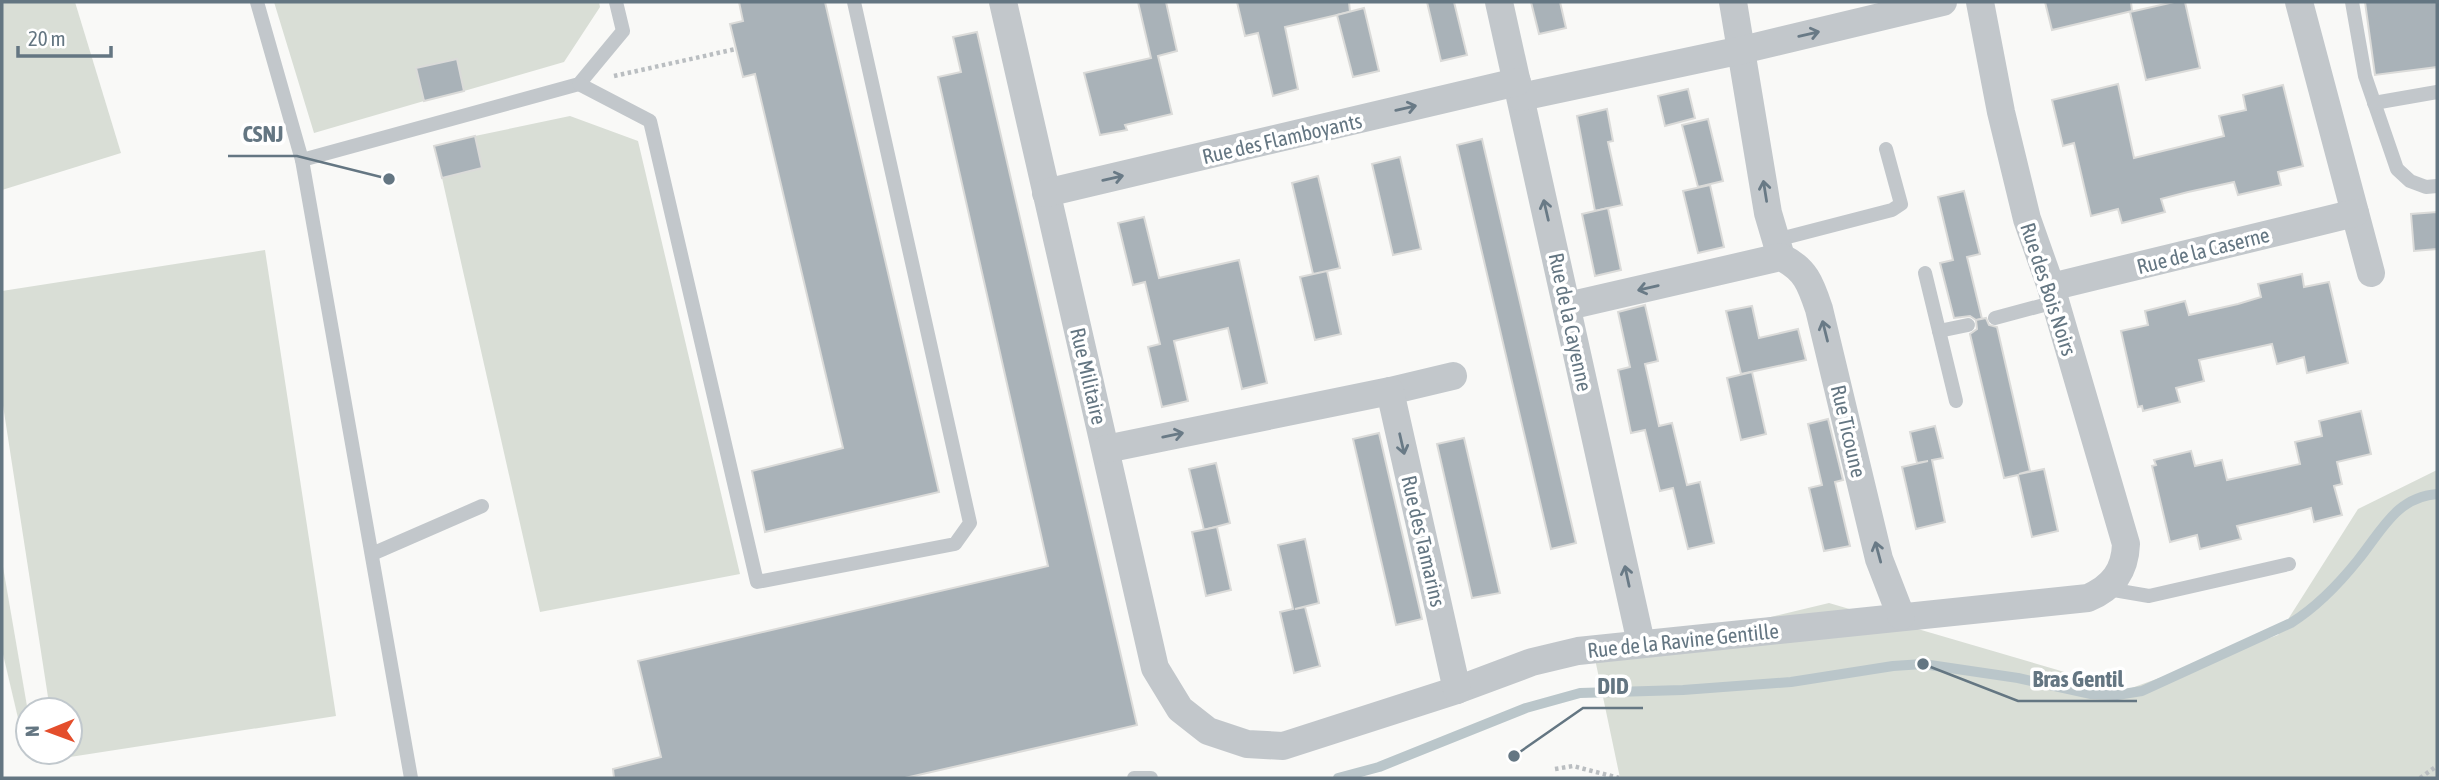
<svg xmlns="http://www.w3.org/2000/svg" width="2439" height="780" viewBox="0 0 2439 780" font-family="'Asap Condensed',sans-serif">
  <rect width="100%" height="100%" fill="#f9f9f7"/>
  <!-- green -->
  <g fill="#d9ded6">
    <polygon points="2,2 75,2 121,153 2,190"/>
    <polygon points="274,2 599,2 600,7 564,62 464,91 456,59 416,68 424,101 314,133"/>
    <polygon points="570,116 638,141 740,574 540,612 442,178 482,168 475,136"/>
    <polygon points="265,250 336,716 57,759 56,752 70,752 70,710 50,710 2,399 2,291"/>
    <polygon points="2437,470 2437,778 1620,778 1595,659 1829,603 2126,690 2278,635 2358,509"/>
    <polygon points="2,561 28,712 28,716 18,718 2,650"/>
  </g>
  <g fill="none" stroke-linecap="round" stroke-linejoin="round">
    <!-- stream -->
    <path stroke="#bac6ca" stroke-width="10" d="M 1338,778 L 1379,767 L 1526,708 L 1580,693 L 1683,690 L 1791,682 L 1893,666 L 1923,664 L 2018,678 L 2091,694 L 2117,695 L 2142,691 L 2291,623 C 2318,606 2338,585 2358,560 C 2381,532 2396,497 2437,494"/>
  </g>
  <!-- building -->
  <g fill="#a9b2b8" stroke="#dbdbd9" stroke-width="2">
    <polygon points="739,2 825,2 939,492 765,532 752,471 843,448 755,74 743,77 736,49 730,24 743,21"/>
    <polygon points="1138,2 1166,2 1177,51 1158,56 1172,114 1125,125 1127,130 1100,135 1084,73 1151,58"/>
    <polygon points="1237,2 1349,2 1350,12 1285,27 1298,89 1273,96 1258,33 1245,36"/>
    <polygon points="1427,2 1454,2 1467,55 1441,61"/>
    <polygon points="1531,2 1560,2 1566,28 1539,34"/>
    <polygon points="2045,2 2131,2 2132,11 2052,30"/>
    <polygon points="2174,2 2185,2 2200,68 2146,80 2130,12"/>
    <polygon points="2365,2 2437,2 2437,67 2375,75"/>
    <polygon points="1364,8 1379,71 1353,77 1337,15"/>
    <polygon points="977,32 1137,725 905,778 614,778 613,769 661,757 638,661 1048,566 938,77 961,72 953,37"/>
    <polygon points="457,59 464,91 424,101 416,68"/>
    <polygon points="2118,84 2134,158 2224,136 2219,116 2246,110 2243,95 2283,85 2303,166 2278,172 2281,185 2238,195 2234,182 2188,192 2161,199 2165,212 2122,223 2118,209 2091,216 2074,143 2063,146 2052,100"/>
    <polygon points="1688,89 1695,118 1665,126 1658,96"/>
    <polygon points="1607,109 1613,141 1608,142 1622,205 1595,211 1577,116"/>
    <polygon points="1708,119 1723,181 1698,187 1682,125"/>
    <polygon points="475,136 482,168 442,178 434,146"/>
    <polygon points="1482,139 1576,543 1551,549 1457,145"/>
    <polygon points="1400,157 1421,249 1393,255 1372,164"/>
    <polygon points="1318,176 1340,268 1327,271 1341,334 1315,340 1300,277 1327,271 1313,274 1292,183"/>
    <polygon points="1710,185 1724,247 1698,253 1683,191"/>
    <polygon points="1964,191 1980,254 1967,257 1982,319 1976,320 1970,316 1954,318 1940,263 1953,260 1938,197"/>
    <polygon points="1608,208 1621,270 1595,276 1582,214"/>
    <polygon points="2437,212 2437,249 2414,251 2411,214"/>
    <polygon points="1144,217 1159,278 1239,260 1267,383 1242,389 1228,328 1174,341 1188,401 1162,407 1148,347 1160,344 1145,282 1133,285 1118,223"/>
    <polygon points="2302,274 2304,287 2329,282 2348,363 2307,373 2304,357 2277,364 2272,344 2199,360 2204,381 2176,388 2180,402 2143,411 2142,406 2138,407 2121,331 2148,325 2145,311 2185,301 2189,315 2238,304 2261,297 2258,284"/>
    <polygon points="1645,305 1658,361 1645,364 1659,426 1672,423 1687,485 1700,482 1714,543 1688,549 1673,488 1660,491 1645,430 1631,433 1618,370 1630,367 1618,312"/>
    <polygon points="1752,306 1759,338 1798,329 1806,360 1741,374 1726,311"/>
    <polygon points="1986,318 1989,325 1997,327 2030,471 2019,474 2044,469 2058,531 2032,537 2018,475 2004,478 1970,334 1977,329 1976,320"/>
    <polygon points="1752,372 1766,434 1741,440 1727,378"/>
    <polygon points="2361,411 2371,454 2337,462 2342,484 2334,486 2342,515 2314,522 2311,508 2288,514 2237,526 2241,539 2200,549 2197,535 2170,542 2152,466 2156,465 2154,460 2191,451 2195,466 2222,460 2227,480 2300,464 2295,442 2322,436 2319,421"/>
    <polygon points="1828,419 1843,480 1835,482 1850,546 1824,551 1809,488 1822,485 1808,424"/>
    <polygon points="1935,426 1943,458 1932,460 1945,522 1916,529 1902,467 1928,461 1917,463 1910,432"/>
    <polygon points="1379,433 1422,619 1396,625 1353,439"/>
    <polygon points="1464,438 1500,593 1472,598 1437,444"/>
    <polygon points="1216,463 1230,523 1204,530 1189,469"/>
    <polygon points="1217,527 1231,590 1206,596 1192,532"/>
    <polygon points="1305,539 1319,603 1295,609 1305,607 1320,666 1294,673 1280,612 1293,609 1278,545"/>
  </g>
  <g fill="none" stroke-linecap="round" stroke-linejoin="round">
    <!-- path -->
    <g stroke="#babec1" stroke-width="4.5" stroke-dasharray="3.5 3.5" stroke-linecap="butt">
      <polyline points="614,76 736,49"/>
      <polyline points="1555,769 1573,766 1619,778"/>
      <polyline points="2420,778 2437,766"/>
    </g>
    <!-- lane -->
    <g stroke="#c2c7cb" stroke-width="14">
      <polyline points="257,2 302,160 579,84 623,31 616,2"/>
      <polyline points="2352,2 2365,76 2397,169 2410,181 2426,187 2437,186"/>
      <polyline points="579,84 650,121 757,582 955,544 970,523 854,2"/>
      <polyline points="2374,103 2437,92"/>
      <polyline points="302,160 411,778"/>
      <polyline points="1776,240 1892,210 1901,204 1886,149"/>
      <polyline points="1925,273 1956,401"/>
      <polyline points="1995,318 2055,302"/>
      <polyline points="1939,331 1968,325"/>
      <polyline points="372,554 482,506"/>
      <polyline points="2108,589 2149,596 2289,564"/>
      <polyline points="1134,778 1151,778"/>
    </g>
    <!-- street -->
    <g stroke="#c2c7cb" stroke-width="28">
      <path d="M 1003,2 L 1155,668 L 1180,709 L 1208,731 L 1247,744 L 1283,746 L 1457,690 L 1532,662 L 1578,651 L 2088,598 C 2113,587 2125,571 2126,544 L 2051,287 L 2027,219 L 2001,112 L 1980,2"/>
      <polyline points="1499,2 1641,643"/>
      <polyline points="1733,2 1768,213 1781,257"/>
      <polyline points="2299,2 2371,273"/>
      <polyline points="1521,97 1742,50 1943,2"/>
      <polyline points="1046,193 1517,82"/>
      <polyline points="2051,287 2355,213"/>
      <path d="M 1568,306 L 1781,257 C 1806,269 1811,285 1819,309 L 1879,559 L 1901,616"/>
      <polyline points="1390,391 1453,376"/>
      <polyline points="1106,449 1390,391 1457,690"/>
    </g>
  </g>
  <!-- one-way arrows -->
  <defs><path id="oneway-shaft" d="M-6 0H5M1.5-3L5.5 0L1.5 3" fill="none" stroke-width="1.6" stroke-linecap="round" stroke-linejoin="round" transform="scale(1.75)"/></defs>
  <g stroke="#697a86">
    <use href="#oneway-shaft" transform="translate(1809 34) rotate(-13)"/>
    <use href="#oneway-shaft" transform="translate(1406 108) rotate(-13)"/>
    <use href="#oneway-shaft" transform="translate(1113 178) rotate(-13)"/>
    <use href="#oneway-shaft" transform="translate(1765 191) rotate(-99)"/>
    <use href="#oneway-shaft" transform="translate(1546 210) rotate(-103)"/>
    <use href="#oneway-shaft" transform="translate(1648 288) rotate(167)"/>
    <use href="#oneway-shaft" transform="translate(1825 331) rotate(-104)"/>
    <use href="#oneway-shaft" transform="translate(1173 435) rotate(-12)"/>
    <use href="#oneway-shaft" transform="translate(1402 444) rotate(77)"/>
    <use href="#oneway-shaft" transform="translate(1878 552) rotate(-105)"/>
    <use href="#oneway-shaft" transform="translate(1627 576) rotate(-102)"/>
  </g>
  <g text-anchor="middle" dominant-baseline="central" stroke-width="7" stroke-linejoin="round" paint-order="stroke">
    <!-- street labels -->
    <g font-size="21" fill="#647682" stroke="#fff">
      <text transform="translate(1282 138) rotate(-13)">Rue des Flamboyants</text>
      <text transform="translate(2203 250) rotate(-14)">Rue de la Caserne</text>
      <text transform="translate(2049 289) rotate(72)">Rue des Bois Noirs</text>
      <text transform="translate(1571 322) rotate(78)">Rue de la Cayenne</text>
      <text transform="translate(1089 376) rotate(77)">Rue Militaire</text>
      <text transform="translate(1849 431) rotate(77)">Rue Ticoune</text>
      <text transform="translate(1424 541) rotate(77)">Rue des Tamarins</text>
      <text transform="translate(1683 640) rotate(-6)">Rue de la Ravine Gentille</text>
    </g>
  </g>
  <!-- callouts -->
  <path fill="none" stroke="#647682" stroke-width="2.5" d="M389 179L297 156H228M1923 664L2018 701H2137M1514 756L1583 708H1643"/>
  <g fill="#647682" stroke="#fff" stroke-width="2.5">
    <circle cx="389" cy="179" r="7"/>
    <circle cx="1923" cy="664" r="7"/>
    <circle cx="1514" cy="756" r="7"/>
  </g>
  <g font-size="23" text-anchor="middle" font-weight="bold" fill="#647682" stroke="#fff" stroke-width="7" stroke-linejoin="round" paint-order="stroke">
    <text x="263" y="142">CSNJ</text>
    <text x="2078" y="687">Bras Gentil</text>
    <text x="1613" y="694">DID</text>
  </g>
  <!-- border -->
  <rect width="2439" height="780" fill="none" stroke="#647682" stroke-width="7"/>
  <!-- north arrow -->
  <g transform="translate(49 731) rotate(269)"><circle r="33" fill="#ffffff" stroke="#c1c8cd" stroke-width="2"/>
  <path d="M0-5L12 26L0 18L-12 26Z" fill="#e44e2c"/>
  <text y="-10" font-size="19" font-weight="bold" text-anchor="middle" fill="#647682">N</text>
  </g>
  <!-- scale -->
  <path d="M18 46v10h93v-10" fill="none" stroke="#647682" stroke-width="3.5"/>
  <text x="28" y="46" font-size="21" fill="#647682" stroke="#ffffff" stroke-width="5" paint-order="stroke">20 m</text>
</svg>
